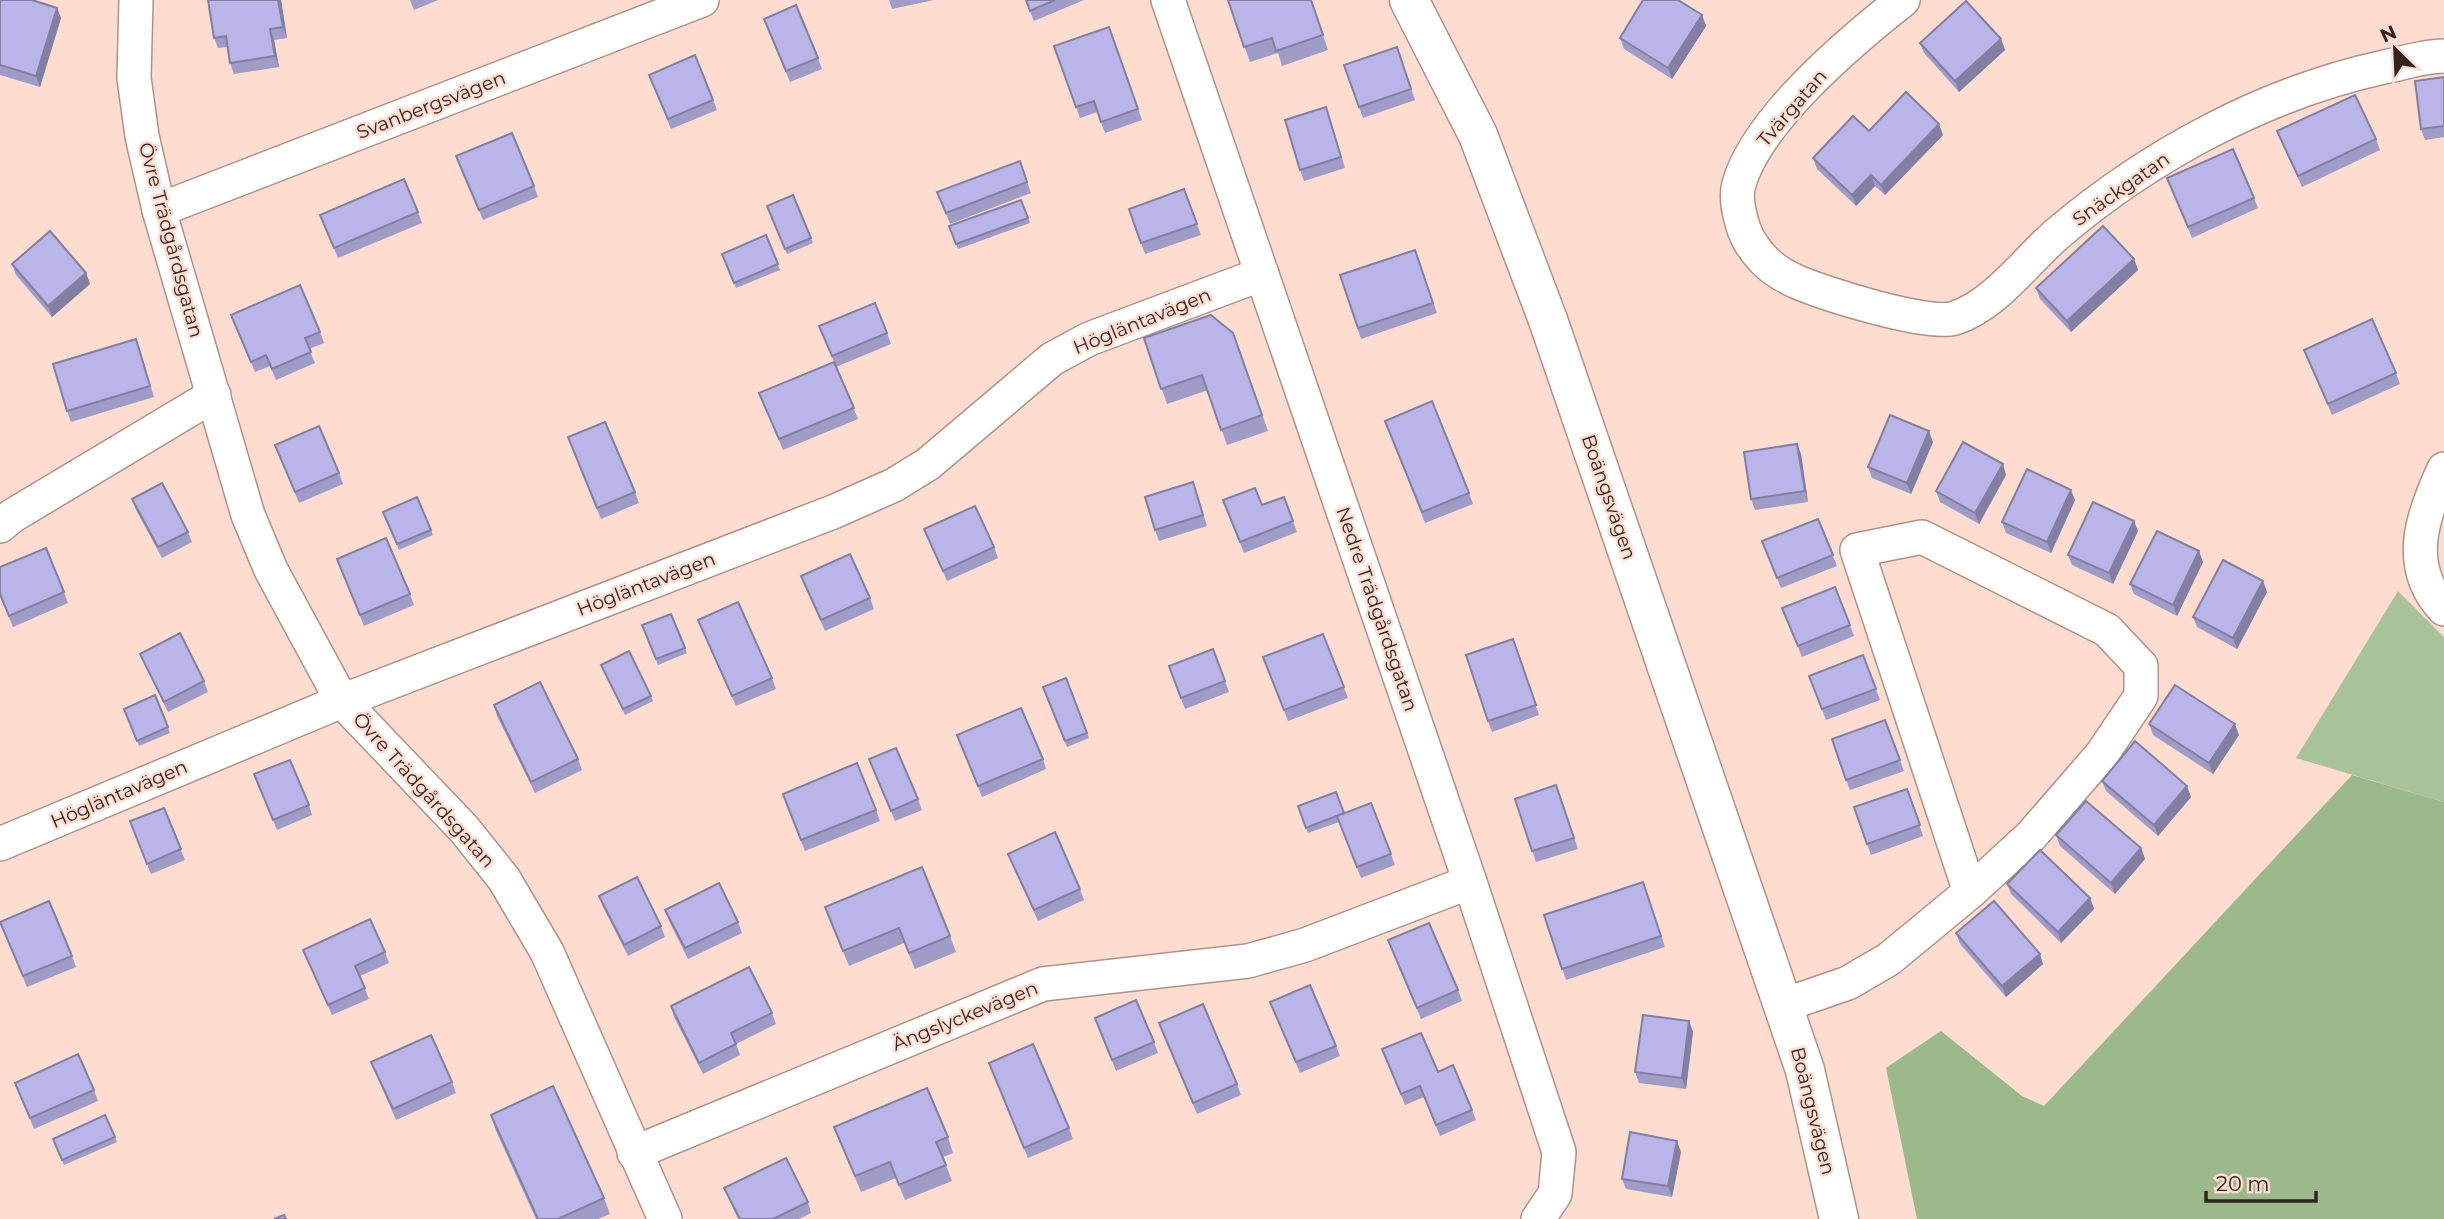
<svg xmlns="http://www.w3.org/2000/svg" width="2444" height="1219" viewBox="0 0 2444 1219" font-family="Montserrat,sans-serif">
  <rect width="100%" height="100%" fill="#fedcd0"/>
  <!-- green -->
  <polygon fill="#a7c397" points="2398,591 2444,637 2444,802 2296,758"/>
  <!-- forest -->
  <polygon fill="#9cb98b" points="2352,775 2444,802 2444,1219 1917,1219 1886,1068 1941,1031 2022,1096 2044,1106"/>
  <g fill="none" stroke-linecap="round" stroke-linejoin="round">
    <defs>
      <g id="minor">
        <polyline points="136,0 134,78 142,136 159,210 248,515 271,570 342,701 464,829 504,879 547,952 665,1219"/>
        <polyline points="1168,0 1470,882 1559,1152 1555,1194 1538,1219"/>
        <path d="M 1903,0 C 1852,40 1757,120 1739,184 C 1734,199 1742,229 1750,242 C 1762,261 1774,271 1795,281 C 1822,293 1929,327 1955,318 C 1995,305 2026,261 2057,234 C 2150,155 2265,93 2384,67 C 2404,63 2424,56 2444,56"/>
        <polyline points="159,210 702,0"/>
        <path d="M 2444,469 C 2422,516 2404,566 2444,609"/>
        <polyline points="0,526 12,516 214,395"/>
        <polyline points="0,844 342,701 833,512 894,485 928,464 1052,359 1089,339 1262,274"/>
        <polyline points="1784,1005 1848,983 1889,959 1970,892 2031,836 2102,754 2141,696 2141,666 2107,630 1922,537 1857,550 1970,892"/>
        <polyline points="634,1153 1043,984 1248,961 1305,945 1470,882"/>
      </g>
      <polyline id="tertiary" points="1409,0 1478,135 1548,320 1805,1070 1839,1219"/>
    </defs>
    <!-- minor casing -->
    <use href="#minor" stroke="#b19186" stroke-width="36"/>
    <!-- tertiary casing -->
    <use href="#tertiary" stroke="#b19186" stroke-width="41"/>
    <!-- minor -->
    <use href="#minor" stroke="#fff" stroke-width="33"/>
    <!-- tertiary -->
    <use href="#tertiary" stroke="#fff" stroke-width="38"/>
  </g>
  <!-- wall -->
  <g fill="#9f9cc8">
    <polygon points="0,0 57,8 61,18 40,87 0,75"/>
    <polygon points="281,0 287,38 274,40 279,67 234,74 230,63 227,47 218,48 214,38"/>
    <polygon points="410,0 438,0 414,10"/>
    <polygon points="889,0 934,0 892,9"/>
    <polygon points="1025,0 1084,0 1034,21"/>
    <polygon points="1228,0 1311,0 1328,50 1282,66 1278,53 1250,62"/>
    <polygon points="1702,15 1706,26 1672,79 1624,49 1620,38"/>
    <polygon points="764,19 818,58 822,69 790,82"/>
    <polygon points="1109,27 1142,120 1105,133 1097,112 1080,118 1054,46"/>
    <polygon points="2001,39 2005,50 1959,92 1924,53 1920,43"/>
    <polygon points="1397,47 1415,100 1363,118 1344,65"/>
    <polygon points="649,75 713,100 717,110 671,129"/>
    <polygon points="2444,77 2444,137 2425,140 2421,129"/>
    <polygon points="1326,107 1345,168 1304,181 1300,170"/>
    <polygon points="1869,131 1943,135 1885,195 1875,186 1856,206 1817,169 1813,158"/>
    <polygon points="2277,131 2376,139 2380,150 2302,187"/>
    <polygon points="456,156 534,186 538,197 483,220"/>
    <polygon points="1020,161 1031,193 950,224 937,192"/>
    <polygon points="2167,178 2254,198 2258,208 2192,238"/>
    <polygon points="1184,189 1201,235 1145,254 1129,209"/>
    <polygon points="793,195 813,243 787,254 767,206"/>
    <polygon points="1021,200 1030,223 958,249 949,226"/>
    <polygon points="418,212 422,223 338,258 320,215"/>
    <polygon points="766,235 780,270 736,288 722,254"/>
    <polygon points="1415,250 1437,313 1361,339 1340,275"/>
    <polygon points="2134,259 2138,270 2071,332 2040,299 2036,288"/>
    <polygon points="12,264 86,273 90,284 52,317 16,275"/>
    <polygon points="231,315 320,332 324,343 309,349 315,363 276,380 270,366 255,372"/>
    <polygon points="819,326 887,333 891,344 836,367 858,419 783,450 759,393 834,362"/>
    <polygon points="1233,333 1268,431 1227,445 1208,390 1167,404 1144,338"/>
    <polygon points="140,350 154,397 71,422 67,411"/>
    <polygon points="2304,350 2396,373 2400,384 2332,415"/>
    <polygon points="1389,431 1469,493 1473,504 1425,523"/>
    <polygon points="568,437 635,492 639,503 601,519"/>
    <polygon points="1933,442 1911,494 1872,478 1868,467"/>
    <polygon points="1797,444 1801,454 1808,502 1755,510 1751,499"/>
    <polygon points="275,445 339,473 343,484 299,503"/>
    <polygon points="2006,475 1979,524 1940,502 1936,491"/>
    <polygon points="1197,493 1207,526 1159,541 1155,530"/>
    <polygon points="417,497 433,535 399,550 383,512"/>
    <polygon points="1284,497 1297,532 1244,553 1223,500 1262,505"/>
    <polygon points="132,499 188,532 192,542 162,558 136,510"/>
    <polygon points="2075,500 2051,553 2006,533 2002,522"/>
    <polygon points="1818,519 1837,566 1781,588 1762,541"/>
    <polygon points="924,529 994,547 998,558 947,581"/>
    <polygon points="2138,531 2113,584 2072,565 2068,555"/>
    <polygon points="337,559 410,594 414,605 364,626"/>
    <polygon points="2203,562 2177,616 2134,594 2130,584"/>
    <polygon points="0,567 64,592 68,603 13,627 0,596"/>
    <polygon points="801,576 870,598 874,609 825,631"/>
    <polygon points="2263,581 2267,592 2237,649 2197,627 2193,617"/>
    <polygon points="1835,587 1854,636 1802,657 1782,608"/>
    <polygon points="671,614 687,653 658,665 642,625"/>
    <polygon points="698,620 772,678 776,689 736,706"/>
    <polygon points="1323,634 1348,698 1288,721 1263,657"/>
    <polygon points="1513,639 1539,715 1492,732 1488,721"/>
    <polygon points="1213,649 1229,692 1185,709 1169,666"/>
    <polygon points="140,654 204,681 208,692 168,712 144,664"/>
    <polygon points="1863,655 1880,700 1826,720 1809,676"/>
    <polygon points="601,665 651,696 653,701 625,715"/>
    <polygon points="1066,678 1089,738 1067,747 1043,687"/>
    <polygon points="155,695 170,733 139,746 124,709"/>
    <polygon points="494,705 578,759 582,770 535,793 497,716"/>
    <polygon points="1885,720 1904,771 1850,790 1846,780"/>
    <polygon points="2149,724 2239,735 2213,774 2153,735"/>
    <polygon points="957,735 1043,759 1046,769 982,797"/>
    <polygon points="869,759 918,799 922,810 895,821"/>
    <polygon points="254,774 309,805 312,815 277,830"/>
    <polygon points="2102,781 2191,797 2158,836 2106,791"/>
    <polygon points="1556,785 1578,849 1536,862 1515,799"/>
    <polygon points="1907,789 1923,836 1871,855 1854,807"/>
    <polygon points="1371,803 1395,865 1361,878 1339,822 1308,833 1298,806 1344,813"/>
    <polygon points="786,805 876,810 880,821 805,851"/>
    <polygon points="164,808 185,860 151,874 134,832"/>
    <polygon points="2056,835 2141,848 2145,859 2115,894 2060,846"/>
    <polygon points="1008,854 1080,889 1084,900 1038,921"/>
    <polygon points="1643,882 1665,947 1566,980 1544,915"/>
    <polygon points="2007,884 2090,898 2094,909 2061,943 2011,894"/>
    <polygon points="599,896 661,926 665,937 628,956 603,907"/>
    <polygon points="825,907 950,936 956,952 915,969 904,943 849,966"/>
    <polygon points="665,910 738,922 742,933 688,959 669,921"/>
    <polygon points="0,922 72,956 76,967 27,987"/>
    <polygon points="1956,933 2043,964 2006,997 1960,944"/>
    <polygon points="1388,940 1458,990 1462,1001 1421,1019"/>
    <polygon points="303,950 385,952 389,963 360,976 369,999 332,1015"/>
    <polygon points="1270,1002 1336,1046 1340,1056 1300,1073"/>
    <polygon points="671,1006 772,1013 776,1024 736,1044 740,1055 703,1074 674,1017"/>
    <polygon points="1095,1018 1154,1042 1158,1053 1116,1071"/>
    <polygon points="1689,1021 1693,1032 1686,1089 1639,1083 1635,1072"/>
    <polygon points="1159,1023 1237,1084 1241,1095 1197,1114"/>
    <polygon points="1382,1049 1438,1072 1472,1110 1476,1120 1440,1136 1424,1097 1405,1105"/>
    <polygon points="371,1062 452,1082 456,1093 396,1120"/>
    <polygon points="989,1063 1069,1128 1073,1139 1028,1158"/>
    <polygon points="15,1083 94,1090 98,1101 34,1129"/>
    <polygon points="105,1115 117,1142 64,1165 53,1139"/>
    <polygon points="491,1115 604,1198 610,1214 598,1219 536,1219 496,1131"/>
    <polygon points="834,1127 948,1137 953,1153 943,1157 952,1181 905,1200 896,1178 861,1192"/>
    <polygon points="1681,1152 1672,1197 1626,1189 1622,1179"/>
    <polygon points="724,1188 808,1202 811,1213 799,1219 738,1219"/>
  </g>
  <!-- shaded-wall -->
  <g fill="#827fa2">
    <polygon points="278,0 281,0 287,38 283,27"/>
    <polygon points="57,8 61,18 40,87 36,76"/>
    <polygon points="1702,15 1706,26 1672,79 1668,68"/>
    <polygon points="270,29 274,40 279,67 275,56"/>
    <polygon points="2001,39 2005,50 1959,92 1955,81"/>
    <polygon points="1939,124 1943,135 1885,195 1881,185"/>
    <polygon points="1871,175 1875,186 1856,206 1852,195"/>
    <polygon points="2134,259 2138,270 2071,332 2067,321"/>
    <polygon points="86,273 90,284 52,317 48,306"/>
    <polygon points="1929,431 1933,442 1911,494 1907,483"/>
    <polygon points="1797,444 1801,454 1808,502 1805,491"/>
    <polygon points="2003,464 2006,475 1979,524 1975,513"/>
    <polygon points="2071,490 2075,500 2051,553 2047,542"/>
    <polygon points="2134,521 2138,531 2113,584 2109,573"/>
    <polygon points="2199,551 2203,562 2177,616 2173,605"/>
    <polygon points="2263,581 2267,592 2237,649 2233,638"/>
    <polygon points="2235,724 2239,735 2213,774 2209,763"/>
    <polygon points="2187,786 2191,797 2158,836 2154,825"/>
    <polygon points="2141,848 2145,859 2115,894 2111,883"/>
    <polygon points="2090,898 2094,909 2061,943 2058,932"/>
    <polygon points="2040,954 2043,964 2006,997 2002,986"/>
    <polygon points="1689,1021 1693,1032 1686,1089 1682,1078"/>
    <polygon points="1677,1141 1681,1152 1672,1197 1668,1186"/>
  </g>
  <!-- building -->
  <g fill="#b9b5e8" stroke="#827fa2" stroke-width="2">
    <polygon points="0,0 32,0 57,8 36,76 0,65"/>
    <polygon points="208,0 278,0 283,27 270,29 275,56 230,63 226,36 214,38"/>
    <polygon points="1026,0 1055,0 1030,11"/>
    <polygon points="1228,0 1311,0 1323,35 1276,51 1272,38 1244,47"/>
    <polygon points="1643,0 1678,0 1702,15 1668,68 1620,38"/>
    <polygon points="1966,1 2001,39 1955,81 1920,43"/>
    <polygon points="796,5 818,58 786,71 764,19"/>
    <polygon points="1109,27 1138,109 1101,122 1094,101 1076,107 1054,46"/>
    <polygon points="1397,47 1411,89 1359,107 1344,65"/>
    <polygon points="695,55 713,100 668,119 649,75"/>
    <polygon points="2444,77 2444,126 2421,129 2415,81"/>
    <polygon points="1906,92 1939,124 1881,185 1871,175 1852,195 1813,158 1853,116 1869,131"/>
    <polygon points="2355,95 2376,139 2298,176 2277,131"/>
    <polygon points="1326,107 1341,157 1300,170 1285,120"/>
    <polygon points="512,133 534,186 479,210 456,156"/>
    <polygon points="2233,149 2254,198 2188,227 2167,178"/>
    <polygon points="1020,161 1027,182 946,213 937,192"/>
    <polygon points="404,179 418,212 334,248 320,215"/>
    <polygon points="1184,189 1197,224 1141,243 1129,209"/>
    <polygon points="793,195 811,238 785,249 767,206"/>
    <polygon points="1021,200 1028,218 956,244 949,226"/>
    <polygon points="2103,226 2134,259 2067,321 2036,288"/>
    <polygon points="50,231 86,273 48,306 12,264"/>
    <polygon points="766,235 778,264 734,283 722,254"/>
    <polygon points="1415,250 1433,303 1358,328 1340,275"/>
    <polygon points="300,285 320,332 305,338 311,352 272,369 266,355 251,362 231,315"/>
    <polygon points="875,303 887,333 832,356 819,326"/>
    <polygon points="1211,315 1233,333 1262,415 1221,430 1202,375 1161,389 1144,338"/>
    <polygon points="2372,319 2396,373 2328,404 2304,350"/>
    <polygon points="136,339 150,386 67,411 53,364"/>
    <polygon points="834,362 854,408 779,439 759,393"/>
    <polygon points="1432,401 1469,493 1422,512 1385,421"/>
    <polygon points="1890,415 1929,431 1907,483 1868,467"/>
    <polygon points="605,422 635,492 597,508 568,437"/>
    <polygon points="319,426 339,473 295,492 275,445"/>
    <polygon points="1963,442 2003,464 1975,513 1936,491"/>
    <polygon points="1797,444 1805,491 1751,499 1744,452"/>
    <polygon points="2027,469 2071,490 2047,542 2002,522"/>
    <polygon points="1193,482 1203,515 1155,530 1145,497"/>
    <polygon points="162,483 188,532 158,547 132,499"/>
    <polygon points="1255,488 1262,505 1284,497 1293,521 1240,542 1223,500"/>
    <polygon points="417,497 431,530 397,544 383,512"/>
    <polygon points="2093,502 2134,521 2109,573 2068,555"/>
    <polygon points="975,506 994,547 943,571 924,529"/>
    <polygon points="1818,519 1833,555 1777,578 1762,541"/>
    <polygon points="2157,531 2199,551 2173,605 2130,584"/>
    <polygon points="386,538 410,594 360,615 337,559"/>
    <polygon points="46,548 64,592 9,616 0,594 0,567"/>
    <polygon points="850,554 870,598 821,620 801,576"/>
    <polygon points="2223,560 2263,581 2233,638 2193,617"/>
    <polygon points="1835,587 1850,625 1798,646 1782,608"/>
    <polygon points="738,602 772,678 732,696 698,620"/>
    <polygon points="671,614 685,648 656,659 642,625"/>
    <polygon points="180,633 204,681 164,702 140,654"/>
    <polygon points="1323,634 1344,687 1284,710 1263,657"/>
    <polygon points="1513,639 1536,705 1488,721 1466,655"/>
    <polygon points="1213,649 1225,681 1181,698 1169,666"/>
    <polygon points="629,651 651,696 623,709 601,665"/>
    <polygon points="1863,655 1876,689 1822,709 1809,676"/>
    <polygon points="1066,678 1087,733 1065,741 1043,687"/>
    <polygon points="540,682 578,759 531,782 494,705"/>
    <polygon points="2175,685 2235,724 2209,763 2149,724"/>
    <polygon points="155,695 168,727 137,741 124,709"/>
    <polygon points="1021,708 1043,759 978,786 957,735"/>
    <polygon points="1885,720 1900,760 1846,780 1832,739"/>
    <polygon points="2135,741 2187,786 2154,825 2102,781"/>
    <polygon points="896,748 918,799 891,811 869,759"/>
    <polygon points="290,760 309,805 273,820 254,774"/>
    <polygon points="857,763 876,810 801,840 783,794"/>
    <polygon points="1556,785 1574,838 1532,851 1515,799"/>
    <polygon points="1907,789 1920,825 1867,844 1854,807"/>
    <polygon points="1336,792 1344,813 1306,828 1298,806"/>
    <polygon points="2086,801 2141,848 2111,883 2056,835"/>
    <polygon points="1371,803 1391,854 1357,867 1337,816"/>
    <polygon points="164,808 181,849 147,864 130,821"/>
    <polygon points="1055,832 1080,889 1034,910 1008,854"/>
    <polygon points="2040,850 2090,898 2058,932 2007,884"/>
    <polygon points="922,867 950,936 909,953 899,928 843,951 825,907"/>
    <polygon points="637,877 661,926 624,945 599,896"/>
    <polygon points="1643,882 1661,936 1562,969 1544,915"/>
    <polygon points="719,883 738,922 685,948 665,910"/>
    <polygon points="49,901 72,956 23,976 0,922"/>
    <polygon points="1994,901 2040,954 2002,986 1956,933"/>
    <polygon points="370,919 385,952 355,966 365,988 328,1005 303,950"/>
    <polygon points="1429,923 1458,990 1417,1008 1388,940"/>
    <polygon points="749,967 772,1013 731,1033 736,1044 699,1063 671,1006"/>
    <polygon points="1310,985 1336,1046 1296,1062 1270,1002"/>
    <polygon points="1136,1000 1154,1042 1112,1060 1095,1018"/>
    <polygon points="1203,1004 1237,1084 1193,1103 1159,1023"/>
    <polygon points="1643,1015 1689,1021 1682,1078 1635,1072"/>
    <polygon points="1421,1033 1438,1072 1453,1065 1472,1110 1436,1125 1420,1086 1401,1094 1382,1049"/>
    <polygon points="431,1035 452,1082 393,1109 371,1062"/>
    <polygon points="1033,1044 1069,1128 1024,1148 989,1063"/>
    <polygon points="78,1054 94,1090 30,1118 15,1083"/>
    <polygon points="553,1086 604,1198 558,1219 538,1219 491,1115"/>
    <polygon points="927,1088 948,1137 936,1142 946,1165 899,1185 890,1162 855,1176 834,1127"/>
    <polygon points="105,1115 115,1137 62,1160 53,1139"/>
    <polygon points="1630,1132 1677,1141 1668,1186 1622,1179"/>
    <polygon points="786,1158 808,1202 773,1219 740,1219 724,1188"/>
    <polygon points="284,1215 286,1219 274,1219"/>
  </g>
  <g text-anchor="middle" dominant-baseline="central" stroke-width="5" stroke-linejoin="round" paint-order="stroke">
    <!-- street labels -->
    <g font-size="19" fill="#31241f" stroke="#fedcd0">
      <text transform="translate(431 105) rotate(-21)">Svanbergsvägen</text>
      <text transform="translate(1792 108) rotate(-49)">Tvärgatan</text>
      <text transform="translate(2121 189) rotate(-35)">Snäckgatan</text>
      <text transform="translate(171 240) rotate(75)">Övre Trädgårdsgatan</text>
      <text transform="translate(1142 321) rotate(-22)">Högläntavägen</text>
      <text transform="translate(1609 497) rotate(71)">Boängsvägen</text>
      <text transform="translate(646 584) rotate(-21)">Högläntavägen</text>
      <text transform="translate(1377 609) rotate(71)">Nedre Trädgårdsgatan</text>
      <text transform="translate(424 790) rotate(48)">Övre Trädgårdsgatan</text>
      <text transform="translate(119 794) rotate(-23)">Högläntavägen</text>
      <text transform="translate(965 1016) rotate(-22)">Ängslyckevägen</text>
      <text transform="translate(1813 1111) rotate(76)">Boängsvägen</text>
    </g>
  </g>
  <!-- north arrow -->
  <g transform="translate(2395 49) rotate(336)" stroke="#fedcd0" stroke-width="5" paint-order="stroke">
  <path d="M0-5L12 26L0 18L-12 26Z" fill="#31241f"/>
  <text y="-10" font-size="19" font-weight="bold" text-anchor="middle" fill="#31241f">N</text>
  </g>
  <!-- scale -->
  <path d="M2206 1191v10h110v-10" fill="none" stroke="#31241f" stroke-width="3.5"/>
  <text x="2216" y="1191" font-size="21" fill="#31241f" stroke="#fedcd0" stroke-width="5" paint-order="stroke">20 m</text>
</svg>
